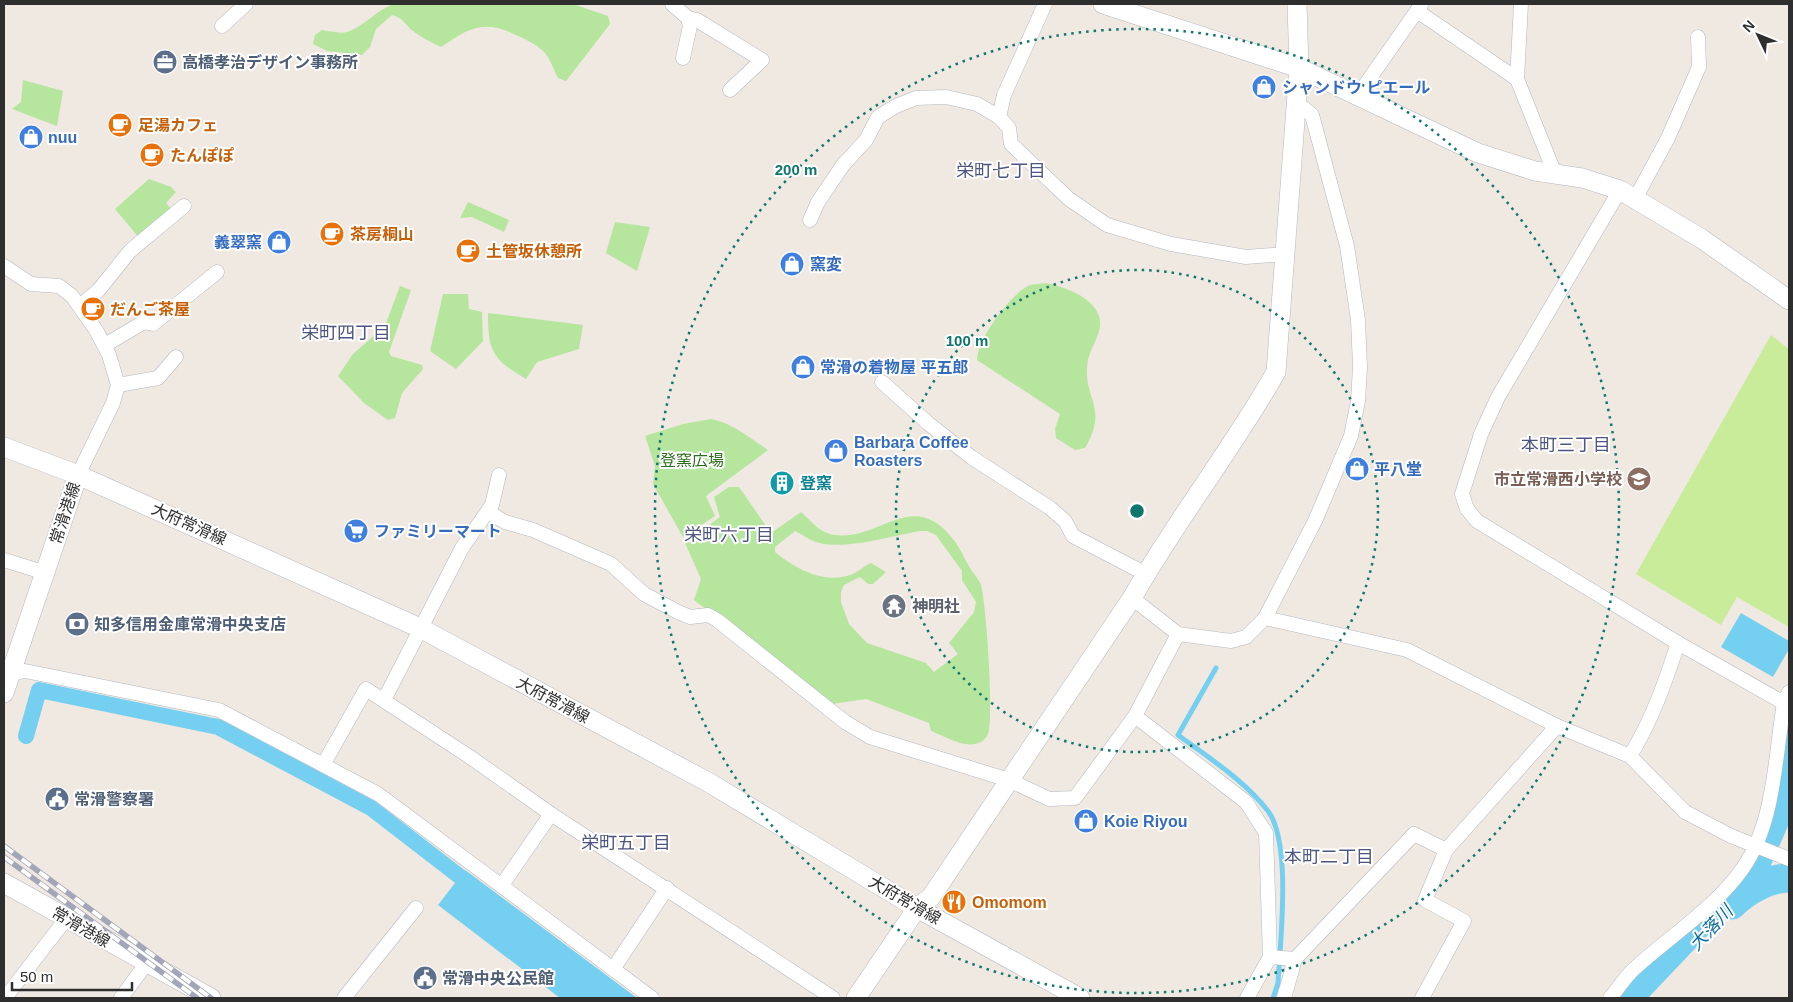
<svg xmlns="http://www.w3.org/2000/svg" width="1793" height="1002" viewBox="0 0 1793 1002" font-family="Helvetica,'Noto Sans JP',sans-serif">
  <rect width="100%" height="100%" fill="#efe9e1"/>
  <!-- green -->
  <g fill="#b6e59e" fill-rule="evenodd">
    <path d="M 395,4 L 573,4 L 608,16 L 610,24 L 566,81 L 558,78 C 553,69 551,59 543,51 C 536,44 525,39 516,35 C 483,19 469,28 441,47 C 431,42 422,38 413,31 C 404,24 405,19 392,15 L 376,29 L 370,47 L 362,55 L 327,51 L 313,44 L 315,35 L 322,30 C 329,31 340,34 347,32 C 366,26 376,9 395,4 Z"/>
    <polygon points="23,80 63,91 57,126 12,109 21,102"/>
    <polygon points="149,179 171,187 176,192 166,203 173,211 140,239 115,209"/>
    <polygon points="468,202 509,220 504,232 472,217 460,218"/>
    <polygon points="615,222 650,227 637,271 606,253"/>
    <path d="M 1046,283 C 1064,287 1092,296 1099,316 C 1104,332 1091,345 1088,360 C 1081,399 1110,406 1085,448 L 1075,450 L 1056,438 L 1055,429 L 1060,414 L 977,360 C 977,339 1011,293 1030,285 C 1034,284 1041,284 1046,283 Z"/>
    <polygon points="400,286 411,290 389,352 391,356 422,365 423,369 402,393 395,418 388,420 364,403 338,376 353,354 385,326"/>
    <polygon points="443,294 468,294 469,309 482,312 483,341 456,369 430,351"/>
    <path d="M 488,313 L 583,325 L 579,349 L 537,362 L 526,379 C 492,359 488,351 488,313 Z"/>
    <path d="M 711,419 C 732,423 750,438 768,450 L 706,496 L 715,516 L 683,537 L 653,484 L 655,466 L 645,436 L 683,424 Z"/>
    <path d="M 729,487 L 739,487 L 771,533 L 801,512 C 811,521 821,534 835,535 C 880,541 913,487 953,539 C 962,550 966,564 975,575 C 977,578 980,582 981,585 C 986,602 995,725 987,736 C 974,755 947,737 931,731 L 929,723 L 866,699 L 832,704 L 694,600 L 701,579 L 685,543 L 720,517 L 714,497 ZM 795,531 C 801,534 808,539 816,542 C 843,551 891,536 920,531 L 927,531 L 936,535 L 962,571 L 962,580 L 976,602 L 974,612 L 949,643 L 958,654 L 934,672 L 926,663 L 867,643 L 849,624 L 841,602 L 841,592 L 844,585 L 860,577 L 868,584 L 873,584 L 886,572 L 871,563 C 864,566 857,573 850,575 C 823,584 796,569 775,552 L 775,547 Z"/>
  </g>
  <!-- pitch -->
  <polygon fill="#c9ec9a" points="1771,335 1789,349 1789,627 1737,597 1721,625 1636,574"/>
  <!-- water -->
  <g fill="#75cff0">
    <polygon points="1741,613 1789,641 1789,649 1773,677 1721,647"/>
    <path d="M 1757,861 L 1754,883 L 1764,885 L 1743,898 L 1648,998 L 1616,998 C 1659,948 1715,912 1757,861 Z"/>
    <polygon points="465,870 637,998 560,998 438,905"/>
  </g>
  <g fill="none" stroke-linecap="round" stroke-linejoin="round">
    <!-- stream -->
    <path stroke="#75cff0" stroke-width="5" d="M 1216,668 L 1178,735 C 1209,758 1244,780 1268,811 C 1292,843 1280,943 1278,983 L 1273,998"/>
    <!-- canal -->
    <polyline stroke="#75cff0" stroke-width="16" points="26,736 39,690 218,727 371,808 476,889"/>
    <!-- river -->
    <g stroke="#75cff0" stroke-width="29">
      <polyline points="1742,895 1774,822 1789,742"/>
      <path d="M 1732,905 C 1746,891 1769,878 1789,878"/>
    </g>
    <defs>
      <g id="street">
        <polyline points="672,4 688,18 690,26 683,58"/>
        <polyline points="1045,4 1004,95 999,117 1009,128 1011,144 1069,199 1107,225 1171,244 1246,257 1286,254"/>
        <polyline points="1521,4 1517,79 1555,174"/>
        <polyline points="1417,11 1517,79"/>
        <polyline points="688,18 697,20 762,60 730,90"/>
        <polyline points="222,26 246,4"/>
        <polyline points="1358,95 1421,5"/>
        <polyline points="1620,190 1498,397 1481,434 1462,494 1467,509 1477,521 1678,643 1784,703"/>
        <polyline points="1635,199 1668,138 1699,67 1698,37"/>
        <polyline points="810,220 818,202 843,165 866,140 878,117 896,106 916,98 946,97 977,104 999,117"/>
        <polyline points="4,266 31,284 59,286 72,296 96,330 109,355 118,385 113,403 78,475"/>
        <polyline points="80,306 98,291 130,251 184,206"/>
        <polyline points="105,345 144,322 153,324 217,272"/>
        <polyline points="882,382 929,424 971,457 1050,508 1065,521 1073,536 1146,574"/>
        <polyline points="118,385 158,378 176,357"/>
        <polyline points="488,512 505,522 533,530 611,564 644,594 678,612 690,617 708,615 717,620 845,722 870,737 1009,780 1049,799 1075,798 1135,716 1178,634"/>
        <polyline points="4,560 46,573"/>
        <polyline points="1132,598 1178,634 1231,641 1246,637 1265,618 1315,521 1351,436 1358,401 1360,367 1358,320 1347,246 1312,115 1296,102"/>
        <polyline points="1265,618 1407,650 1557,726 1630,756 1685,812 1731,836 1789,859"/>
        <polyline points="11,674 25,671 219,710 378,794 652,998"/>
        <polyline points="384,700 462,548 492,505 499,475"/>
        <polyline points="1135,716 1246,802 1266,833 1270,957 1247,998"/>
        <path d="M 1630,756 C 1652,720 1665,683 1678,643"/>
        <polyline points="323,765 366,689 470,757 551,814 833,998"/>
        <polyline points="502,885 551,814"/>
        <polyline points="1270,957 1295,959 1414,834 1446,850"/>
        <polyline points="613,969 667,888"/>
        <polyline points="5,998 66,919"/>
        <polyline points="121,998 146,964"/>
        <polyline points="344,998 416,908"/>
        <polyline points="1284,998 1295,959"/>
        <polyline points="1422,998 1464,921 1425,900 1446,850 1557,726"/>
        <path d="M 1610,998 C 1618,989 1625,977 1634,969 C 1670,936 1715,908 1743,868 C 1775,822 1775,756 1784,703 L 1789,692"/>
      </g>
      <g id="secondary">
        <polyline points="1103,4 1299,68 1478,153 1535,171 1582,178 1620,190 1702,239 1789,300"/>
        <polyline points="4,447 78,475 420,628 708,782 917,908 1080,998"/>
        <polyline points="4,693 78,475"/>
        <polyline points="4,883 211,998"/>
        <path d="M 856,998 L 917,908 L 931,897 L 1132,598 C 1176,520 1232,450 1276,372 L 1299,68 L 1297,4"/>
      </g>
    </defs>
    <!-- street casing -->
    <use href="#street" stroke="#b4b7c1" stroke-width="15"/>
    <!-- secondary casing -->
    <use href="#secondary" stroke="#b4b7c1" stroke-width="20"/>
    <!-- street -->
    <use href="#street" stroke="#fff" stroke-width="14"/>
    <!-- secondary -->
    <use href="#secondary" stroke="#fff" stroke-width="19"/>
    <defs>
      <g id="rail">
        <polyline points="4,846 211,998"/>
        <polyline points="4,857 197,998"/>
      </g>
    </defs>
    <!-- rail casing -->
    <use href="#rail" stroke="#a3a6b8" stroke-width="5.5"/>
    <!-- rail -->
    <use href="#rail" stroke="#fff" stroke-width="4" stroke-dasharray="11" stroke-linecap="butt"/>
  </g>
  <!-- distance rings -->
  <g fill="none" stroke="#0f766e" stroke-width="2.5" stroke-dasharray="2.5 5">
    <circle cx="1137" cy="511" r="241"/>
    <circle cx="1137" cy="511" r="482"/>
  </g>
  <!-- icons -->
  <defs>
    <symbol id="office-disc" viewBox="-11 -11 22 22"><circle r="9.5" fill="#5c6f8a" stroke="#fff"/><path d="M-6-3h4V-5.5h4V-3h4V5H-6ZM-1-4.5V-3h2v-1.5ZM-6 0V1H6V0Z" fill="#fff"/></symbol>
    <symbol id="shop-disc" viewBox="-11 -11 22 22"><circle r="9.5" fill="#3f7fe0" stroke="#fff"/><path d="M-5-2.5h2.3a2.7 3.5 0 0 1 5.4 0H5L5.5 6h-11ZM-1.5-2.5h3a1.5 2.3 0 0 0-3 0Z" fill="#fff"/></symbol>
    <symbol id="cafe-disc" viewBox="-11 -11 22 22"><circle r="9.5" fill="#e8710a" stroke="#fff"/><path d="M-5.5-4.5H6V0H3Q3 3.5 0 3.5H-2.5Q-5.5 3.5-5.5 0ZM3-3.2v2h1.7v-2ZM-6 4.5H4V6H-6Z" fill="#fff"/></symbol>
    <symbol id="school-disc" viewBox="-11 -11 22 22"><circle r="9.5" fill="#8d6e63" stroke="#fff"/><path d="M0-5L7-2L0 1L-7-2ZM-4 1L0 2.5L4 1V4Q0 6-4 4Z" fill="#fff"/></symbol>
    <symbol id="building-disc" viewBox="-11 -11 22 22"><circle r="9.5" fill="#0f9aa8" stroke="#fff"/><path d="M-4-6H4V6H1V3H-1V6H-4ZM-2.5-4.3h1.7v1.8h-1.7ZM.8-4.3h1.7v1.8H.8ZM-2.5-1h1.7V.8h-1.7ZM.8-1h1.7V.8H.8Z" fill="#fff"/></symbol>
    <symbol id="supermarket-disc" viewBox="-11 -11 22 22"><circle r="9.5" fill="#3f7fe0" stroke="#fff"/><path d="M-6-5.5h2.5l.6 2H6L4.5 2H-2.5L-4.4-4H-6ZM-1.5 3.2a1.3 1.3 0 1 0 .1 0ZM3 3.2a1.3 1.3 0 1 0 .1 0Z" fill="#fff"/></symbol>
    <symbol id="temple-disc" viewBox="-11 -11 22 22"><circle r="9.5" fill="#6b7280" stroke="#fff"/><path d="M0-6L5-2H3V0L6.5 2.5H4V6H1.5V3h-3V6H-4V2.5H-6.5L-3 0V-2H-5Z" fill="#fff"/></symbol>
    <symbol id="bank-disc" viewBox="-11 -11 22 22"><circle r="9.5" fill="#5c6f8a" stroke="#fff"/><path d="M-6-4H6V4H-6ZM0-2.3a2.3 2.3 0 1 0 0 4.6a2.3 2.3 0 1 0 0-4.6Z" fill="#fff"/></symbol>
    <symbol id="civic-disc" viewBox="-11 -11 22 22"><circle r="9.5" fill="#5c6f8a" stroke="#fff"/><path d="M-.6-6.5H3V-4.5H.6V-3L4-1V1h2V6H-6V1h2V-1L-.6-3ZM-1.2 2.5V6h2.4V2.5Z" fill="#fff"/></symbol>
    <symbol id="restaurant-disc" viewBox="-11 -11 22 22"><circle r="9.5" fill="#e8710a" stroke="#fff"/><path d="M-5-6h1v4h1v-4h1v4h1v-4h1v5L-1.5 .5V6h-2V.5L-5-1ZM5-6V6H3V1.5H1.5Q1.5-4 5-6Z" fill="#fff"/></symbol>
  </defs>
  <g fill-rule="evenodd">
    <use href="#office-disc" x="151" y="48" width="28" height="28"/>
    <use href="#shop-disc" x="1250" y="73" width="28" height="28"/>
    <use href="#cafe-disc" x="106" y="111" width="28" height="28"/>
    <use href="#shop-disc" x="17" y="123" width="28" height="28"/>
    <use href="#cafe-disc" x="138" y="141" width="28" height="28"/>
    <use href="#cafe-disc" x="318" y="220" width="28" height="28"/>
    <use href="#shop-disc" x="265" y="228" width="28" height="28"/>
    <use href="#cafe-disc" x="454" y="237" width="28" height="28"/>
    <use href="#shop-disc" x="778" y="250" width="28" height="28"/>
    <use href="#cafe-disc" x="79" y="295" width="28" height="28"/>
    <use href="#shop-disc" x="789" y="353" width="28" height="28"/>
    <use href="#shop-disc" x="822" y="437" width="28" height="28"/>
    <use href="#shop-disc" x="1343" y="455" width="28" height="28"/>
    <use href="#school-disc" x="1625" y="465" width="28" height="28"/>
    <use href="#building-disc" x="768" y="469" width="28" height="28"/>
    <use href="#supermarket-disc" x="342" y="517" width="28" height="28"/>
    <use href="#temple-disc" x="880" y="592" width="28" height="28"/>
    <use href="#bank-disc" x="63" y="610" width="28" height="28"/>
    <use href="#civic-disc" x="43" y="785" width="28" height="28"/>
    <use href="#shop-disc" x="1072" y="807" width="28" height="28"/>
    <use href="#restaurant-disc" x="940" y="888" width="28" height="28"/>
    <use href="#civic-disc" x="411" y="964" width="28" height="28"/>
  </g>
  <g text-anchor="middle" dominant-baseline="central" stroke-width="4" stroke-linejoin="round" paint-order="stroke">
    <!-- service labels -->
    <g font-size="16" font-weight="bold" fill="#4e5e75" stroke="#fff" text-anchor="start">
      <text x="182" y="62">高橋孝治デザイン事務所</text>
      <text x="94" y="624">知多信用金庫常滑中央支店</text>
      <text x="74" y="799">常滑警察署</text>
      <text x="442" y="978">常滑中央公民館</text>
    </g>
    <!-- shop labels -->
    <g font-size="16" font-weight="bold" fill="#366cbe" stroke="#fff" text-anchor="start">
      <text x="1282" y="87">シャンドウ ピエール</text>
      <text x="48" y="137">nuu</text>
      <text x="262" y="242" text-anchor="end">義翠窯</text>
      <text x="810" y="264">窯変</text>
      <text x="820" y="367">常滑の着物屋 平五郎</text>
      <text x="854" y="442">Barbara Coffee<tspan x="854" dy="18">Roasters</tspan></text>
      <text x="1374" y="469">平八堂</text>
      <text x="374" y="531">ファミリーマート</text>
      <text x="1104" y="821">Koie Riyou</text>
    </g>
    <!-- food labels -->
    <g font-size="16" font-weight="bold" fill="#c56008" stroke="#fff" text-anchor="start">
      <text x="138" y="125">足湯カフェ</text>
      <text x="170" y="155">たんぽぽ</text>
      <text x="350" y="234">茶房桐山</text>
      <text x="486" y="251">土管坂休憩所</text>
      <text x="110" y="309">だんご茶屋</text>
      <text x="972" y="902">Omomom</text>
    </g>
    <!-- park labels -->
    <g font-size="16" fill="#2c6e1b" stroke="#fff">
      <text x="692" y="460">登窯広場</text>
    </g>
    <!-- education labels -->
    <g font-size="16" font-weight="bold" fill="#785e54" stroke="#fff" text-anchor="end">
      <text x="1622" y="479">市立常滑西小学校</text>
    </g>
    <!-- culture labels -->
    <g font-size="16" font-weight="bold" fill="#0d838f" stroke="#fff" text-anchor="start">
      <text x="800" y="483">登窯</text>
    </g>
    <!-- street labels -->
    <g font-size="16" fill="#2e2e2e" stroke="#fff">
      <text transform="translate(65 513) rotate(-72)">常滑港線</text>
      <text transform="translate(189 524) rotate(24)">大府常滑線</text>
      <text transform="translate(553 700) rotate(28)">大府常滑線</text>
      <text transform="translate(905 900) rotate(30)">大府常滑線</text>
      <text transform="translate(81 927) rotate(30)">常滑港線</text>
    </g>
    <!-- worship labels -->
    <g font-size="16" font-weight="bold" fill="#5b616d" stroke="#fff" text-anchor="start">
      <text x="912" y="606">神明社</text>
    </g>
    <!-- neighbourhood labels -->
    <g font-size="18" fill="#4d5680" stroke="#fff">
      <text x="1001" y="171">栄町七丁目</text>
      <text x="346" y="333">栄町四丁目</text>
      <text x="1566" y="445">本町三丁目</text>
      <text x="729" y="535">栄町六丁目</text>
      <text x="626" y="843">栄町五丁目</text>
      <text x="1329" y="857">本町二丁目</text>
    </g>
    <!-- water labels -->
    <g font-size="18" font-style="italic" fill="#0d6fa3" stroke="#fff">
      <text transform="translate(1711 928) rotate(-47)">大落川</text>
    </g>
  </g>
  <circle cx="1137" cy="511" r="8" fill="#0f766e" stroke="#fff" stroke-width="2.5"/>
  <g font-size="15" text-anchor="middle" font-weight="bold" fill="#0f766e" stroke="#fff" stroke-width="4" stroke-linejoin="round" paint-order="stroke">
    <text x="796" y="175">200 m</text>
    <text x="967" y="346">100 m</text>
  </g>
  <!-- border -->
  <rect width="1793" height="1002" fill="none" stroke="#2e2e2e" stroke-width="10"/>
  <!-- north arrow -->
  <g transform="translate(1758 35) rotate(313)" stroke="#ffffff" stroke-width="4" paint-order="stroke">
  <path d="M0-4L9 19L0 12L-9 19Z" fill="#2e2e2e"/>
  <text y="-8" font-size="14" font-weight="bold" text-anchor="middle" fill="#2e2e2e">N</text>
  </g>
  <!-- scale -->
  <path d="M12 982v8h120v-8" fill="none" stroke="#2e2e2e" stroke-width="2.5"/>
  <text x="20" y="982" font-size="15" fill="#2e2e2e" stroke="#ffffff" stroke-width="4" paint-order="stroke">50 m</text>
</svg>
